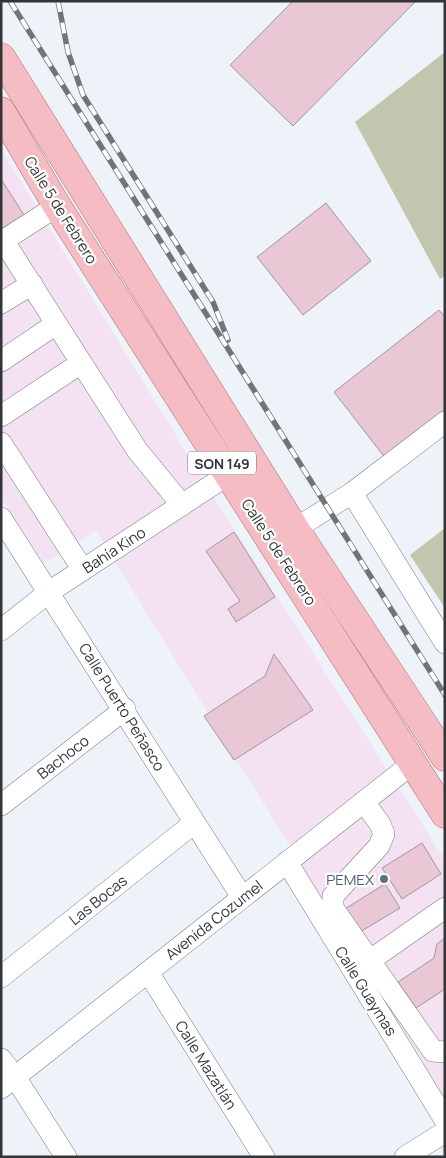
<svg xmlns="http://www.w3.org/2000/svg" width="446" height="1158" viewBox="0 0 446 1158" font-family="Manrope,sans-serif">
  <rect width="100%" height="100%" fill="#eef3f9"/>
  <!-- commercial -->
  <polygon fill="#f4e2f3" points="1,149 216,501 445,860 445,1098 96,531 44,563 1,498"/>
  <!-- green -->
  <g fill="#c2c6af">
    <polygon points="445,52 445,276 440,279 355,122"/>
    <polygon points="445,528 445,608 410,555"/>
  </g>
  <!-- building -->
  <g fill="#eac7d5" stroke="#9f989b">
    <polygon points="293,1 416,1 293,126 230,65"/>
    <polygon points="1,179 24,215 1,229"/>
    <polygon points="326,203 371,261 303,315 257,257"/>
    <polygon points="439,310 445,317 445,414 386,459 334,392"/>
    <polygon points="234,532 275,597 236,622 228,609 240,601 206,551"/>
    <polygon points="274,654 313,710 234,760 204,716 265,676"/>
    <polygon points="422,843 441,874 402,899 382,868"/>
    <polygon points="385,884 400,908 355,935 340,912"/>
    <polygon points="445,938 445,989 416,1008 398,982 434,958 437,944"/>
  </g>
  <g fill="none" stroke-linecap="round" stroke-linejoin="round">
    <defs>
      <g id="minor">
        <polyline points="3,240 137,450 182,505"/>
        <polyline points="1,242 57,206"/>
        <polyline points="1,303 32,284"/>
        <polyline points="1,361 56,324"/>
        <polyline points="1,416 81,363"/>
        <polyline points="1,443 83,570"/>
        <polyline points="352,493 445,643"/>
        <polyline points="1,518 242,897"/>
        <polyline points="282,537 352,493 445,422"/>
        <polyline points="1,630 49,592 229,474"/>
        <polyline points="364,802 380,824 384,834 379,846 333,896 333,908 433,1051 445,1052"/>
        <polyline points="1,805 125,709"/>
        <polyline points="287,862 445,1120"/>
        <polyline points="369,961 445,908"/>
        <polyline points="148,972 264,1157"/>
        <polyline points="1,977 194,823"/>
        <polyline points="1,1059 15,1077 66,1157"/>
        <polyline points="1,1088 413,763"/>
        <polyline points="405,1157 445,1132"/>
      </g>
      <g id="major">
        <polyline points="1,57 295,529 445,757"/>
        <polyline points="1,111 57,206 445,814"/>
      </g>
    </defs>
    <!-- minor casing -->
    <use href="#minor" stroke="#777c81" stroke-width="22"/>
    <!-- major casing -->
    <use href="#major" stroke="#ae7079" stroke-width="29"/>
    <!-- minor -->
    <use href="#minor" stroke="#fff" stroke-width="21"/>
    <!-- major -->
    <use href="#major" stroke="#f6bcc4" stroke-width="28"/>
    <defs>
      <g id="rail">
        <polyline points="10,1 445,695"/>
        <polyline points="58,1 68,52 83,95 213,302 228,340"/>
      </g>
    </defs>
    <!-- rail casing -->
    <use href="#rail" stroke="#727578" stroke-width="5.5"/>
    <!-- rail -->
    <use href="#rail" stroke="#fff" stroke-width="4" stroke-dasharray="11" stroke-linecap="butt"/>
  </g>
  <!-- markers -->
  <circle fill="#5c6f8a" stroke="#fff" stroke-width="2" cx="384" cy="879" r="5"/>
  <g text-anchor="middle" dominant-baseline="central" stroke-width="4.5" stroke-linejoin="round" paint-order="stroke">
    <!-- shield labels -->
    <rect fill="#fff" stroke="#707273" stroke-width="1" x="188" y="451.5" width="68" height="23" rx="4"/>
    <g font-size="14" font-weight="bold" fill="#333537">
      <text x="222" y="463">SON 149</text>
    </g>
    <!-- street labels -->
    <g font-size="15" fill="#333537" stroke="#fff">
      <text transform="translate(61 210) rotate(58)">Calle 5 de Febrero</text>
      <text transform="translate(114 550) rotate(-33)">Bahía Kino</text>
      <text transform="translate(279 552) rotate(57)">Calle 5 de Febrero</text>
      <text transform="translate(122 707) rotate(58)">Calle Puerto Peñasco</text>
      <text transform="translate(63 757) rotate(-38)">Bachoco</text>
      <text transform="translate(98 900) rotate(-39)">Las Bocas</text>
      <text transform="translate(214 920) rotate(-38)">Avenida Cozumel</text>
      <text transform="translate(366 991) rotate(58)">Calle Guaymas</text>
      <text transform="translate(206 1065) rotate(58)">Calle Mazatlán</text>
    </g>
    <!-- service labels -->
    <g font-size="15" fill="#4e5e75" stroke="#fff" text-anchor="end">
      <text x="374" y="879">PEMEX</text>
    </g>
  </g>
  <!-- border -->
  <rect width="446" height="1158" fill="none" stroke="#333537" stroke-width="5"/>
</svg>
